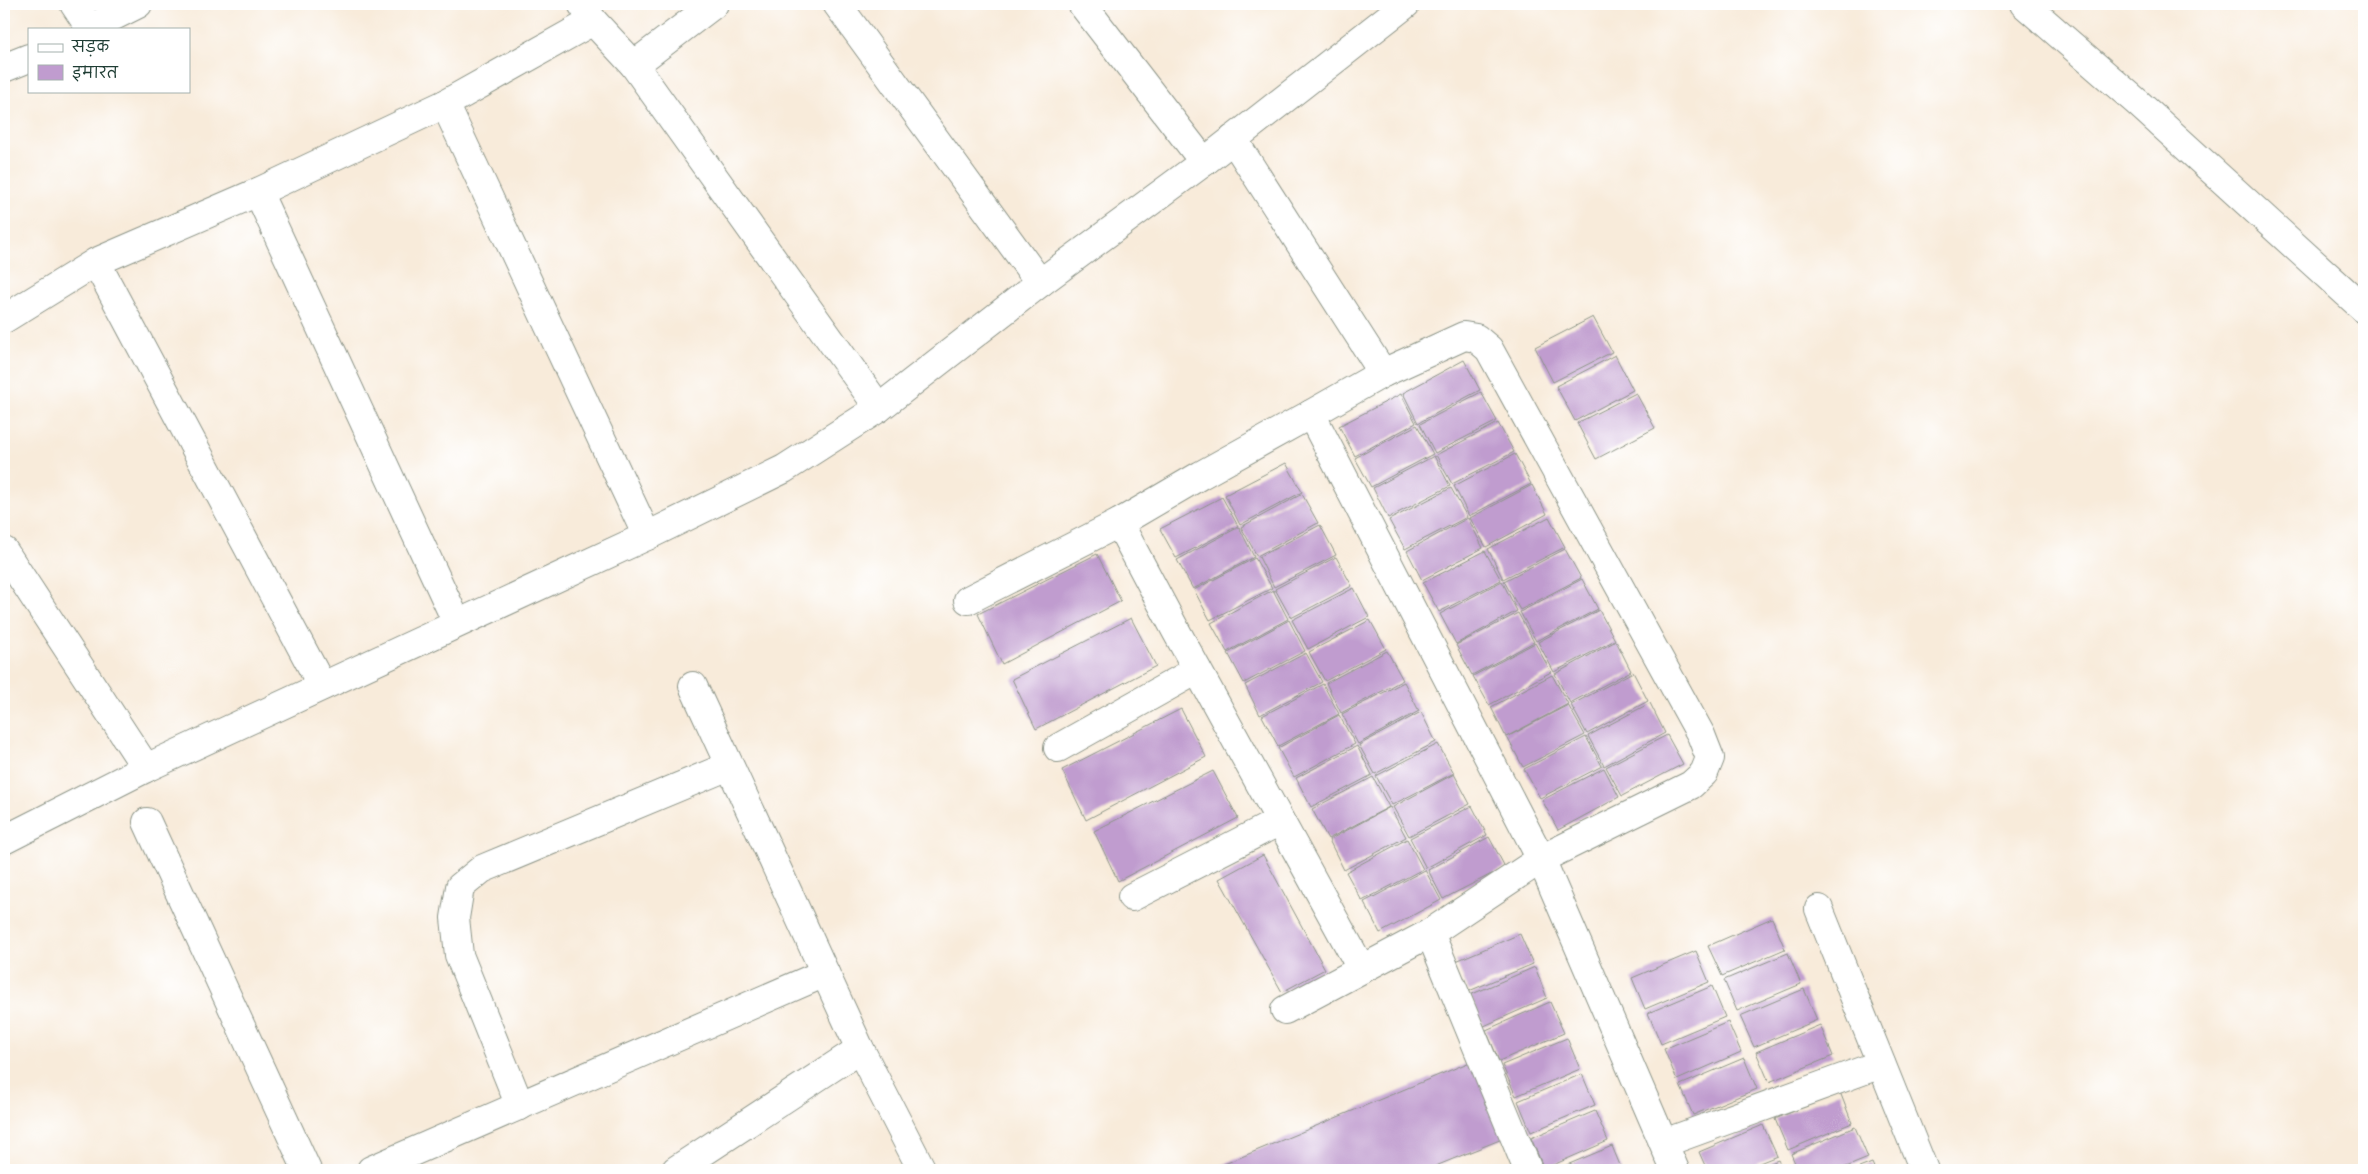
<svg xmlns="http://www.w3.org/2000/svg" width="2368" height="1174" viewBox="0 0 2368 1174" font-family="Caveat,'Playpen Sans Deva',sans-serif">
  <rect width="100%" height="100%" fill="#fff"/>
  <filter id="ink" filterUnits="userSpaceOnUse"><feTurbulence type="fractalNoise" baseFrequency=".02" numOctaves="2"/><feDisplacementMap in="SourceGraphic" scale="10" xChannelSelector="R" yChannelSelector="G"/><feConvolveMatrix kernelMatrix="1 2 1 2 8 2 1 2 1" color-interpolation-filters="sRGB"/></filter>
  <filter id="wash" filterUnits="userSpaceOnUse"><feTurbulence type="fractalNoise" baseFrequency=".0096" numOctaves="4" result="noise"/><feDisplacementMap in="SourceGraphic" scale="20" xChannelSelector="R" yChannelSelector="G"/><feGaussianBlur stdDeviation="1.12" result="paint"/><feColorMatrix in="noise" values="0 0 0 0 0 0 0 0 0 0 0 0 0 0 0 0 0 1.4 0 .05"/><feComposite in="paint" operator="in"/></filter>
  <g filter="url(#wash)">
    <rect width="100%" height="100%" fill="#f8ebda"/>
    <g id="blocks">
      <!-- building -->
      <g fill="#c09ccf">
        <polygon points="1593,317 1612,352 1553,382 1535,347"/>
        <polygon points="1615,355 1633,390 1575,421 1556,386"/>
        <polygon points="1464,360 1480,390 1418,423 1403,393"/>
        <polygon points="1481,392 1497,421 1435,453 1420,424"/>
        <polygon points="1636,393 1655,428 1596,459 1577,423"/>
        <polygon points="1401,394 1416,423 1355,456 1339,426"/>
        <polygon points="1498,423 1514,452 1452,484 1436,455"/>
        <polygon points="1417,425 1433,454 1371,487 1355,458"/>
        <polygon points="1515,454 1531,484 1469,516 1454,486"/>
        <polygon points="1434,456 1450,486 1388,518 1373,488"/>
        <polygon points="1286,463 1302,492 1240,525 1225,495"/>
        <polygon points="1532,485 1547,514 1486,547 1470,518"/>
        <polygon points="1451,488 1467,517 1405,549 1389,520"/>
        <polygon points="1302,494 1318,523 1257,556 1241,527"/>
        <polygon points="1222,497 1238,526 1176,558 1160,529"/>
        <polygon points="1549,517 1565,547 1503,579 1488,549"/>
        <polygon points="1468,518 1483,548 1422,580 1407,551"/>
        <polygon points="1320,525 1336,555 1274,587 1259,557"/>
        <polygon points="1239,527 1254,557 1193,589 1177,560"/>
        <polygon points="1565,549 1581,578 1520,610 1504,581"/>
        <polygon points="1485,551 1501,580 1439,612 1423,583"/>
        <polygon points="1097,554 1121,601 1002,664 978,614"/>
        <polygon points="1336,557 1352,586 1291,618 1275,589"/>
        <polygon points="1255,558 1272,588 1210,620 1194,590"/>
        <polygon points="1582,579 1598,609 1536,641 1520,612"/>
        <polygon points="1502,581 1517,611 1456,644 1440,614"/>
        <polygon points="1354,588 1369,617 1308,649 1292,620"/>
        <polygon points="1273,590 1288,619 1227,652 1211,623"/>
        <polygon points="1599,610 1615,640 1554,672 1538,642"/>
        <polygon points="1518,613 1534,642 1472,675 1456,645"/>
        <polygon points="1131,618 1156,666 1036,729 1012,679"/>
        <polygon points="1289,620 1305,651 1244,683 1228,653"/>
        <polygon points="1370,620 1386,649 1325,681 1309,652"/>
        <polygon points="1616,641 1631,671 1570,703 1555,674"/>
        <polygon points="1535,643 1551,672 1489,705 1473,676"/>
        <polygon points="1387,651 1403,680 1341,713 1326,683"/>
        <polygon points="1306,653 1322,682 1260,715 1245,685"/>
        <polygon points="1633,672 1648,701 1587,734 1571,705"/>
        <polygon points="1552,675 1568,704 1506,737 1491,707"/>
        <polygon points="1404,682 1419,711 1358,744 1342,714"/>
        <polygon points="1323,684 1339,714 1278,746 1262,716"/>
        <polygon points="1650,703 1665,733 1604,766 1588,736"/>
        <polygon points="1568,705 1585,735 1523,767 1507,737"/>
        <polygon points="1181,709 1206,757 1086,820 1062,770"/>
        <polygon points="1421,712 1436,742 1375,774 1359,745"/>
        <polygon points="1339,715 1355,744 1294,777 1278,748"/>
        <polygon points="1667,735 1683,764 1622,796 1606,767"/>
        <polygon points="1586,737 1602,766 1540,798 1524,769"/>
        <polygon points="1438,744 1454,773 1392,805 1376,776"/>
        <polygon points="1357,746 1372,775 1311,807 1296,778"/>
        <polygon points="1604,768 1619,797 1558,830 1542,800"/>
        <polygon points="1213,771 1238,818 1118,881 1094,831"/>
        <polygon points="1454,774 1470,804 1409,836 1393,807"/>
        <polygon points="1373,777 1389,807 1328,839 1312,809"/>
        <polygon points="1472,806 1487,835 1426,868 1410,838"/>
        <polygon points="1390,807 1406,837 1344,870 1329,840"/>
        <polygon points="1489,837 1505,867 1443,899 1428,870"/>
        <polygon points="1407,839 1423,869 1362,901 1346,872"/>
        <polygon points="1263,855 1325,969 1282,992 1219,879"/>
        <polygon points="1425,870 1441,900 1380,933 1364,902"/>
        <polygon points="1772,918 1785,949 1722,976 1708,946"/>
        <polygon points="1520,934 1533,964 1469,991 1456,961"/>
        <polygon points="1696,951 1709,982 1645,1009 1632,978"/>
        <polygon points="1788,953 1801,984 1737,1011 1724,980"/>
        <polygon points="1535,967 1547,998 1484,1026 1470,995"/>
        <polygon points="1712,986 1725,1017 1661,1044 1648,1013"/>
        <polygon points="1804,989 1817,1020 1754,1047 1740,1016"/>
        <polygon points="1550,1002 1564,1033 1499,1061 1486,1030"/>
        <polygon points="1728,1022 1741,1052 1677,1080 1664,1049"/>
        <polygon points="1820,1025 1833,1056 1769,1082 1756,1052"/>
        <polygon points="1567,1038 1580,1069 1516,1096 1502,1065"/>
        <polygon points="1744,1058 1757,1089 1693,1115 1680,1085"/>
        <polygon points="1475,1060 1507,1137 1426,1170 1210,1170"/>
        <polygon points="1582,1074 1595,1105 1531,1132 1518,1101"/>
        <polygon points="1840,1092 1852,1123 1788,1150 1775,1119"/>
        <polygon points="1595,1111 1608,1141 1544,1169 1531,1138"/>
        <polygon points="1763,1125 1777,1156 1742,1170 1707,1170 1699,1152"/>
        <polygon points="1855,1127 1868,1158 1839,1170 1798,1170 1791,1154"/>
        <polygon points="1612,1146 1622,1170 1555,1170"/>
        <polygon points="1778,1160 1783,1170 1754,1170"/>
        <polygon points="1872,1163 1875,1170 1854,1170"/>
      </g>
    </g>
  </g>
  <g filter="url(#ink)">
    <use href="#blocks" fill-opacity="0" stroke="#8c9487" stroke-width="1"/>
    <g fill="none" stroke-linecap="round" stroke-linejoin="round">
      <defs>
        <g id="minor">
          <polyline points="74,4 90,28"/>
          <polyline points="582,4 593,21 634,65 879,408"/>
          <polyline points="837,4 1040,283"/>
          <polyline points="1082,4 1204,162"/>
          <polyline points="88,29 138,4"/>
          <polyline points="634,65 714,4"/>
          <polyline points="4,68 29,58"/>
          <polyline points="445,104 647,536"/>
          <polyline points="1233,139 1383,373 1311,414 1541,859 1675,1170"/>
          <polyline points="258,192 457,623"/>
          <polyline points="96,262 322,686"/>
          <polyline points="4,319 96,262 258,192 445,104 593,21"/>
          <polyline points="1311,414 1201,475 1119,523 1175,629 1361,968"/>
          <polyline points="4,551 146,768"/>
          <polyline points="968,600 1119,523"/>
          <polyline points="693,686 860,1049 922,1170"/>
          <polyline points="1058,748 1197,670"/>
          <polyline points="147,822 307,1170"/>
          <polyline points="4,840 146,768 647,536 784,469 879,408 1040,283 1204,162 1406,4"/>
          <polyline points="1132,897 1280,821"/>
          <polyline points="1819,909 1924,1170"/>
          <polyline points="1430,933 1528,1170"/>
          <polyline points="1285,1010 1430,933 1541,859 1691,785 1704,773 1710,758 1701,735 1489,349 1476,338 1464,336 1383,373"/>
          <polyline points="520,1106 459,955 455,918 460,887 482,869 729,766"/>
          <polyline points="1664,1143 1881,1064"/>
          <polyline points="371,1170 825,973"/>
          <polyline points="676,1170 860,1049"/>
        </g>
        <polyline id="secondary" points="2024,4 2138,103 2364,309"/>
      </defs>
      <!-- minor casing -->
      <use href="#minor" stroke="#8c9487" stroke-width="30"/>
      <!-- secondary casing -->
      <use href="#secondary" stroke="#8c9487" stroke-width="30"/>
      <!-- minor -->
      <use href="#minor" stroke="#fff" stroke-width="28"/>
      <!-- secondary -->
      <use href="#secondary" stroke="#fff" stroke-width="28"/>
    </g>
  </g>
  <!-- margin -->
  <rect width="2368" height="1174" fill="none" stroke="#fff" stroke-width="20"/>
  <!-- legend -->
  <rect x="28" y="28" width="162" height="65" fill="#ffffff" stroke="#a5b1ae"/>
  <rect x="38" y="44" width="25" height="8" fill="#ffffff" stroke="#a5b1ae"/>
  <text x="72" y="52" font-size="15" fill="#1f3d34">सड़क</text>
  <rect x="38" y="65" width="25" height="15" fill="#c09ccf" stroke="#a5b1ae"/>
  <text x="72" y="78" font-size="15" fill="#1f3d34">इमारत</text>
</svg>
